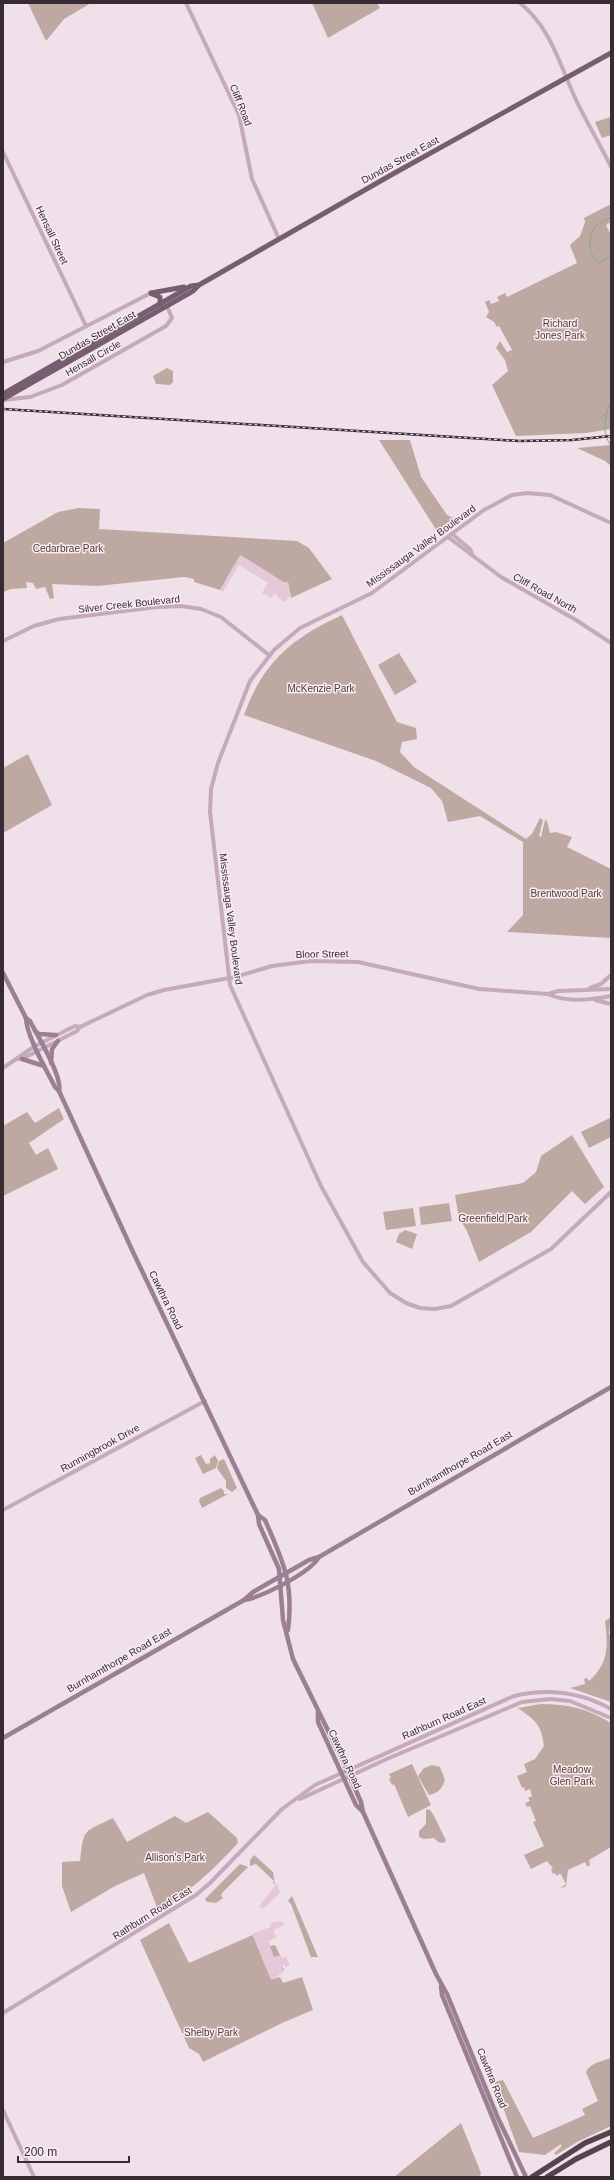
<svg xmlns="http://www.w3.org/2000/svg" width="614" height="2180" viewBox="0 0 614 2180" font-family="Arial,sans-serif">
  <rect width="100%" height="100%" fill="#f0e0e9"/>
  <!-- green -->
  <g fill="#bea9a2">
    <polygon points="28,3 91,3 64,19 46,41"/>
    <polygon points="312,3 377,3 380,8 328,38"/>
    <polygon points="611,117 611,135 602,138 595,122"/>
    <polygon points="611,204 611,222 606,225 611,235 611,429 586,433 516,436 492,385 508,371 505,360 496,348 500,341 507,352 512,350 499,326 497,327 494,322 486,317 489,312 485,302 489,300 491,304 499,301 497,297 505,293 507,297 577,263 570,245 580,236 585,222 584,218"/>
    <polygon points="167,368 173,371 173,382 170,385 156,384 153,376"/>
    <polygon points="379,440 410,440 421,477 447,515 456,519 437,534 437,531"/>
    <polygon points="611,445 611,466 605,461 577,448"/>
    <polygon points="79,508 100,509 99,529 297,541 309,548 332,579 291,598 288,582 283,582 242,556 220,590 194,582 194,579 184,577 97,586 52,584 54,598 50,599 45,587 36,589 33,583 26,582 27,588 11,589 3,592 3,543 58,512"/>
    <path d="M 342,615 L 397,722 L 416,728 L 417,739 L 402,742 L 400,752 L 414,767 L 526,839 L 532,834 L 540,818 L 543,820 L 539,836 L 541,837 L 545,820 L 547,821 L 550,833 L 556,832 L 572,837 L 567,847 L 611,869 L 611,938 L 507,932 L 523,915 L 523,842 L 480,816 L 448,822 L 442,801 L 431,788 L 376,761 L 244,715 C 263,662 292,638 342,615 Z"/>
    <polygon points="399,653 417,682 395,695 378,665"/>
    <polygon points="28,754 52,805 3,833 3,768"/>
    <polygon points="59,1108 64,1119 29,1143 36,1155 48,1148 58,1169 3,1196 3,1126 27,1112 35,1123"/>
    <polygon points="610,1118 611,1137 589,1148 581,1132"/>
    <polygon points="572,1135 604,1187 585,1204 572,1191 531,1232 479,1262 467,1231 459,1218 455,1195 523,1183 536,1172 541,1156"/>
    <polygon points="449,1203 452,1221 421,1225 419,1207"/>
    <polygon points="413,1208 416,1226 386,1230 383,1212"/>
    <polygon points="405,1230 417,1234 412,1249 396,1242 399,1234"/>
    <polygon points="201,1455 206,1464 209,1463 210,1466 210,1459 215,1455 218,1461 216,1468 203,1474 195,1458"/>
    <polygon points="224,1459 237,1488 232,1492 226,1488 226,1481 217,1468 219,1461"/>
    <polygon points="221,1488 224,1491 224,1494 228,1494 202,1508 199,1501 200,1498"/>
    <path d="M 611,1617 L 609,1634 L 611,1636 L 611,1702 L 570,1688 L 585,1684 L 584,1679 L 587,1678 L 589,1681 C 609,1663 608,1646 605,1621 Z"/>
    <path d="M 541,1704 C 567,1704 589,1709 611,1723 L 611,1847 L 589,1860 L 590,1866 L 587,1866 L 585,1862 L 568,1870 L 566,1886 L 559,1889 L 566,1884 L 560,1873 L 557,1876 L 555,1873 L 553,1874 L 551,1869 L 553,1868 L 547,1861 L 531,1869 L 524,1855 L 544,1846 L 533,1822 L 536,1821 L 530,1806 L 527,1807 L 525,1803 L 530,1801 L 528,1798 L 532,1796 L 530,1789 L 525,1791 L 524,1787 L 522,1788 L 517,1776 L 527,1772 L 524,1764 L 535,1759 L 544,1746 C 541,1724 536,1721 518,1708 Z"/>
    <polygon points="412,1764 431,1805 408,1817 394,1784 392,1785 389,1779 391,1778 389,1774"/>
    <path d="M 432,1765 L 440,1767 L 445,1780 C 442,1789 438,1793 429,1795 L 418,1776 L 424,1768 Z"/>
    <path d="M 426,1809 L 430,1810 C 437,1819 440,1830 446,1840 L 444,1843 L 438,1842 L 434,1838 L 424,1839 L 419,1837 L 419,1831 L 426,1824 Z"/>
    <path d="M 208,1812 L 237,1838 L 238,1843 C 211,1872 192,1890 158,1910 L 144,1873 L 115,1886 L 71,1912 L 62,1886 L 62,1862 L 80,1861 C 84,1827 83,1833 113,1818 L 127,1842 L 175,1816 L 186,1823 Z"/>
    <polygon points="254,1855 273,1872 275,1885 273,1883 274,1881 256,1864 250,1866 250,1860"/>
    <polygon points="240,1864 248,1867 222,1893 221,1896 223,1898 216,1903 207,1902 205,1899"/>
    <polygon points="292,1896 318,1957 311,1957 291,1904 288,1901"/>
    <polygon points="169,1923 189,1963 271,1927 276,1937 268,1941 270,1946 275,1945 282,1959 286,1957 289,1965 286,1967 285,1963 282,1965 284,1970 277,1976 277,1978 280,1977 283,1983 302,1977 313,2010 282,2023 203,2062 199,2054 189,2048 140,1940"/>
    <path d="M 611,2058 L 611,2126 L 577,2142 L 556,2155 L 554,2153 L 561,2147 L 561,2144 L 545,2155 L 519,2152 L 494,2082 L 503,2080 L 533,2138 L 585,2115 L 582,2109 L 598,2101 L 586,2072 C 590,2063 602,2061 611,2058 Z"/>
    <polygon points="461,2123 481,2173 480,2177 394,2177"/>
  </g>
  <!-- plaza -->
  <g fill="#e6c9d8">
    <polygon points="240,555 283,582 288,582 291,596 283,602 274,593 272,598 262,593 268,583 239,565 223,592 220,590"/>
    <polygon points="277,1883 280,1893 263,1909 259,1906"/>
    <polygon points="282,1921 284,1925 273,1930 276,1937 268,1941 274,1957 281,1955 282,1959 286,1957 289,1965 286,1967 285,1963 282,1965 283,1972 277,1976 277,1978 271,1980 252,1934 271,1927 270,1923"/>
  </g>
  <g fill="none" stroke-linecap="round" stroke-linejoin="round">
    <!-- stream -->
    <g stroke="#84aa83" stroke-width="1">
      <path d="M 611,217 C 606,220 599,223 595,227 C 588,236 588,257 599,263 L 609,257 L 611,258"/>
      <path d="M 611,401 C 605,416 601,432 611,446"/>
      <polyline points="599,419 605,414"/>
    </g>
    <!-- tertiary -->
    <g stroke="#c4aaba" stroke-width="4">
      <polyline points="186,3 239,115 252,179 279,239"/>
      <path d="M 520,3 C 551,28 560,65 576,100 C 587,123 600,144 611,167"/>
      <polyline points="3,152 86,326"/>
      <polyline points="3,362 38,351 151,293"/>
      <polyline points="3,400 30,397 62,385 166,326 172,318 167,306"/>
      <polyline points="611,523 550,495 527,493 512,495 484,510 372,593 300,628 274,650 250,681 218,763 211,789 210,812 230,985 321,1186 363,1262 390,1293 406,1303 420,1308 435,1309 451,1306 551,1249 611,1192"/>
      <polyline points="452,534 470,549 472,554"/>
      <polyline points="448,537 501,577 576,620 611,643"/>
      <polyline points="3,641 34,626 59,619 157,607 181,606 201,609 221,617 269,655"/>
      <polyline points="590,988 601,984 611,975"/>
      <polyline points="548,994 558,991 611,989"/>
      <polyline points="595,1000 611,1004"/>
      <path d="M 18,1059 L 22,1059 L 77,1031 L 80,1027 L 147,995 L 164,990 L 235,977 L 272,966 L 311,961 L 358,962 L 479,989 L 548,994 C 567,1003 591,1000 611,996"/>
      <polyline points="3,1068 35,1046 75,1026 80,1027"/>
      <polyline points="3,1510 205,1401"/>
      <polyline points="300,1799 389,1758 522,1702 550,1699 570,1701 611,1718"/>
      <path d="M 3,2013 L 196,1895 L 210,1883 L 282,1809 L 315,1785 L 514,1696 C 548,1688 580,1692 611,1709"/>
      <polyline points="3,2110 34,2177"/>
    </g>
    <!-- secondary -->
    <g stroke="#9b7f92" stroke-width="4.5">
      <path d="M 3,973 L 26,1018 C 26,1035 47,1071 55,1087 L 59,1091 L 133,1252 L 258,1515 L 259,1524 L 279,1569 L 283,1620 L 293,1659 L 342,1759 L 361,1802 L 363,1812 L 436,1974 L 447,1994 L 498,2118 L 526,2177"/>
      <path d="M 26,1018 L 30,1021 C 37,1035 63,1077 59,1091"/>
      <polyline points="35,1031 39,1034 56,1035"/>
      <polyline points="22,1059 44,1066"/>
      <polyline points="51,1063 52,1049 58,1041"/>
      <path d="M 258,1515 L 265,1520 C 283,1561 294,1583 288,1630"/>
      <path d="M 244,1600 C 262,1597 310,1573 319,1557"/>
      <polyline points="318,1711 318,1722 356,1805 363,1812"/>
      <polyline points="3,1738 244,1600 253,1592 309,1560 319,1557 611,1387"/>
      <polyline points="441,1986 442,1995 517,2177"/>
    </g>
    <!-- primary -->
    <g stroke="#765e70" stroke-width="5">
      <polyline points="151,293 184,287"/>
      <polyline points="152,294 160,297 160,304"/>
      <polyline points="3,394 191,286 199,285"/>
      <polyline points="3,399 193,291 199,285 391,175 611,53"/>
    </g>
    <!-- motorway -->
    <g stroke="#564352" stroke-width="5.5">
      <polyline points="532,2177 585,2143 611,2132"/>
      <polyline points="547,2177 576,2159 611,2142"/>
    </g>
    <defs>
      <polyline id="rail" points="3,409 519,441 572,440 611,436"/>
    </defs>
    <!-- rail casing -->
    <use href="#rail" stroke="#372b34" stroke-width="2.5"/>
    <!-- rail -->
    <use href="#rail" stroke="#f8ecf3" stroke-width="1" stroke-dasharray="3" stroke-linecap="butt"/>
  </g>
  <g text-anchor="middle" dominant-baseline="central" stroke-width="3" stroke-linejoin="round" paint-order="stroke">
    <!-- street labels -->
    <g font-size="10" fill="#372b34" stroke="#f8ecf3">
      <text transform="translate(241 105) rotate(68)">Cliff Road</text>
      <text transform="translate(400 160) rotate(-29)">Dundas Street East</text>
      <text transform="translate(52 235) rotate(65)">Hensall Street</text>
      <text transform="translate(97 335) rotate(-30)">Dundas Street East</text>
      <text transform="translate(93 358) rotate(-30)">Hensall Circle</text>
      <text transform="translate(421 546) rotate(-36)">Mississauga Valley Boulevard</text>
      <text transform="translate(545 593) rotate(29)">Cliff Road North</text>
      <text transform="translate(129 604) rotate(-6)">Silver Creek Boulevard</text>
      <text transform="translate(231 919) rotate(83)">Mississauga Valley Boulevard</text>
      <text transform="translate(322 954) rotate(-1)">Bloor Street</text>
      <text transform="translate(166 1300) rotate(64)">Cawthra Road</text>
      <text transform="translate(100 1448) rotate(-29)">Runningbrook Drive</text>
      <text transform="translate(460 1463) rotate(-30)">Burnhamthorpe Road East</text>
      <text transform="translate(119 1660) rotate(-30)">Burnhamthorpe Road East</text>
      <text transform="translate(444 1718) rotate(-24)">Rathburn Road East</text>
      <text transform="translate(345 1759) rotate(65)">Cawthra Road</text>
      <text transform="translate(152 1913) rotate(-32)">Rathburn Road East</text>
      <text transform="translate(492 2078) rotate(68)">Cawthra Road</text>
    </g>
    <!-- park labels -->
    <g font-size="10" fill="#523b32" stroke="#f8ecf3">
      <text x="560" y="323">Richard<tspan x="560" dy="12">Jones Park</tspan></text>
      <text x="68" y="548">Cedarbrae Park</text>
      <text x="321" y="688">McKenzie Park</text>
      <text x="566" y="893">Brentwood Park</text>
      <text x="493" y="1218">Greenfield Park</text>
      <text x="572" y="1769">Meadow<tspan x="572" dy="12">Glen Park</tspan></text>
      <text x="175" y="1857">Allison's Park</text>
      <text x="211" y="2032">Shelby Park</text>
    </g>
  </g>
  <!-- border -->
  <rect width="614" height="2180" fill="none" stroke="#372b34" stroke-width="8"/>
  <!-- scale -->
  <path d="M18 2156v6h111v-6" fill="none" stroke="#372b34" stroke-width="2"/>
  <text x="24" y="2156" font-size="12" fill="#372b34" stroke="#f8ecf3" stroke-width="3" paint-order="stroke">200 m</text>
</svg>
